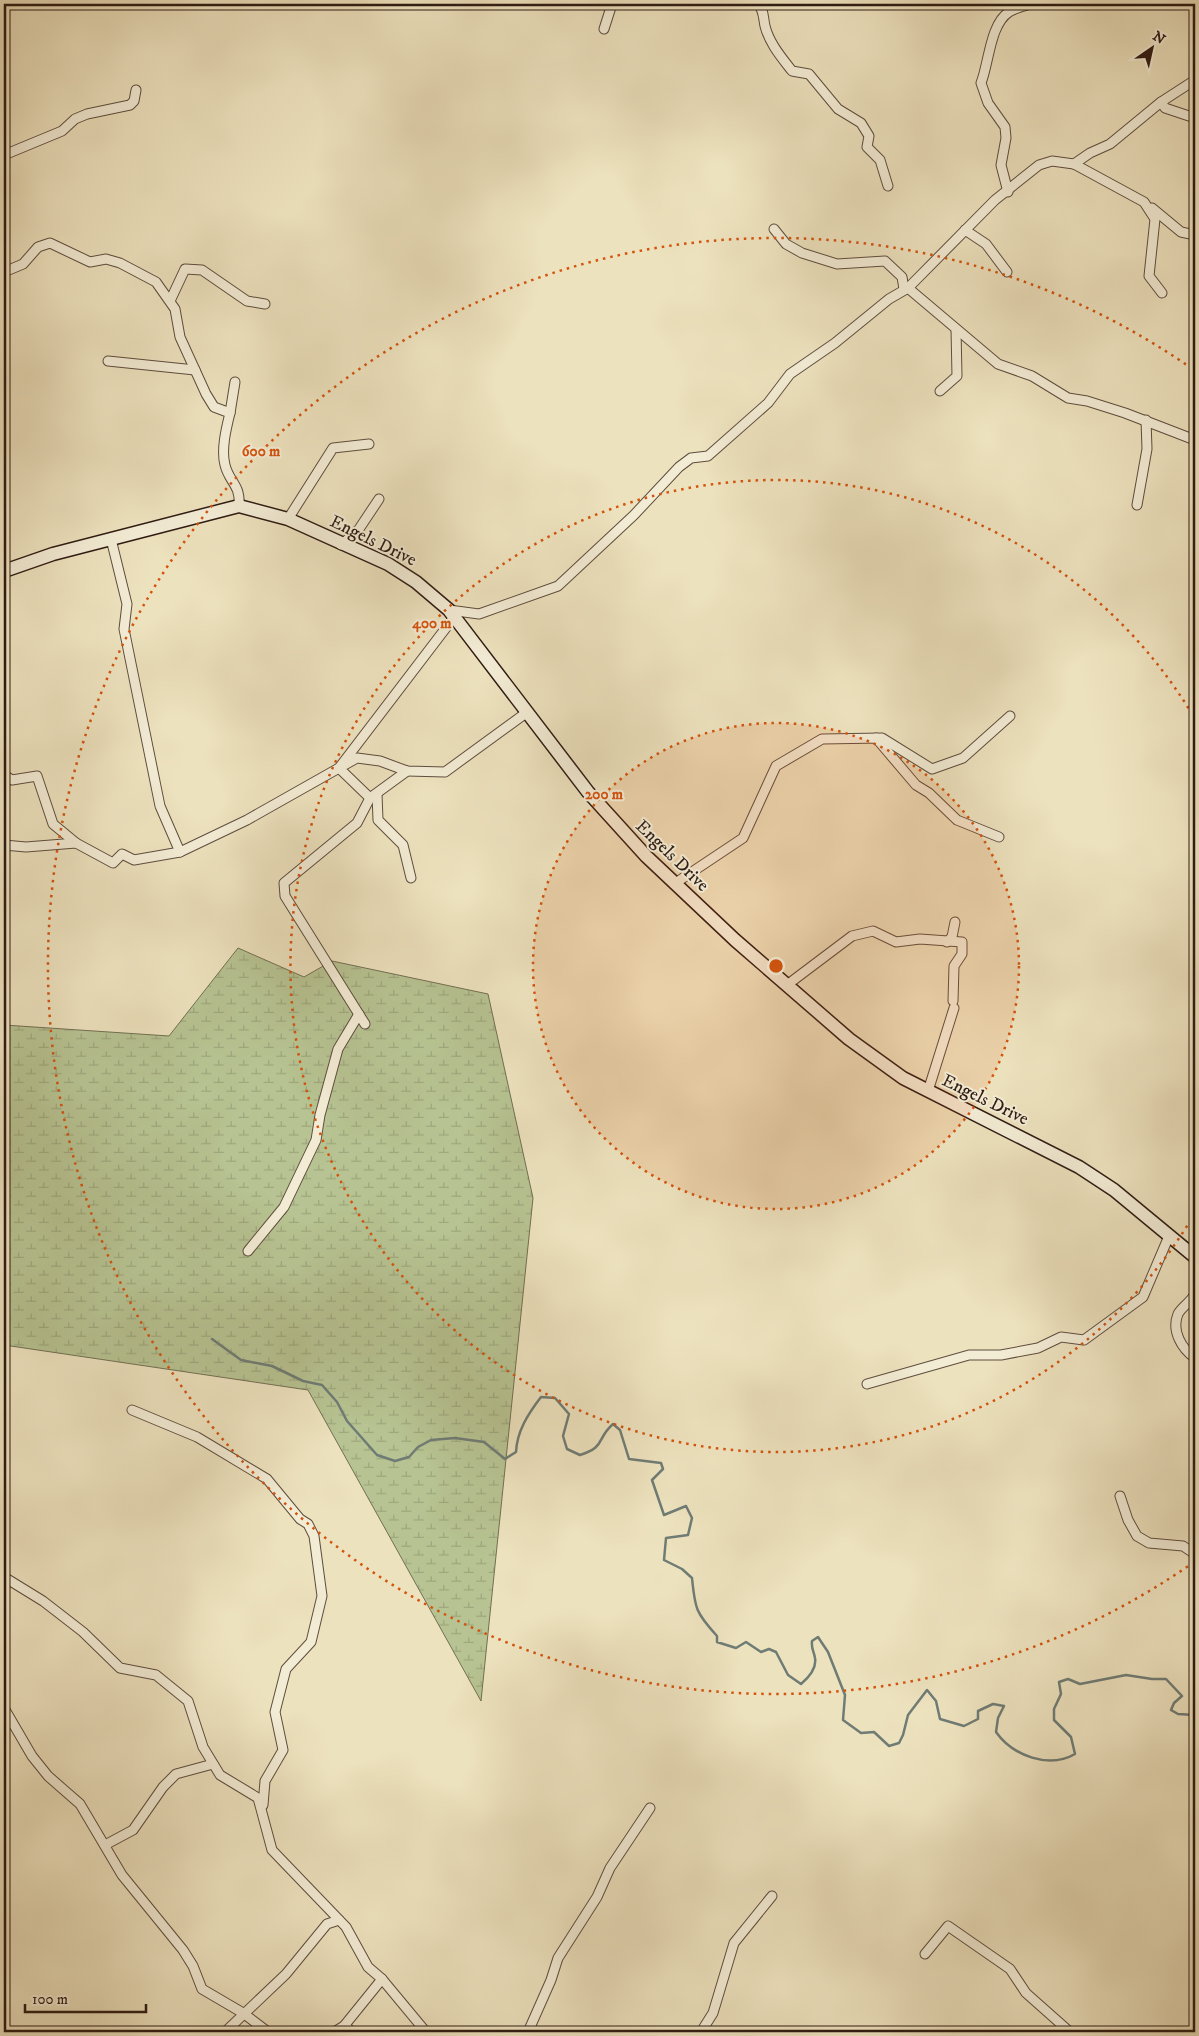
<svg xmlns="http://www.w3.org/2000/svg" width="1199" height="2036" viewBox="0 0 1199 2036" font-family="'IM FELL DW Pica',serif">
  <defs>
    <pattern id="wetland-marsh" width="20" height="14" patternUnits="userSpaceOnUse" patternTransform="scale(1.25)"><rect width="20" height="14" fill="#b7c392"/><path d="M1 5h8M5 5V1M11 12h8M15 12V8" fill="none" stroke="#9ea77d"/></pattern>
  </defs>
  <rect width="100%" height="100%" fill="#ede2be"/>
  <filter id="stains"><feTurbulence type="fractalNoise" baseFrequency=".004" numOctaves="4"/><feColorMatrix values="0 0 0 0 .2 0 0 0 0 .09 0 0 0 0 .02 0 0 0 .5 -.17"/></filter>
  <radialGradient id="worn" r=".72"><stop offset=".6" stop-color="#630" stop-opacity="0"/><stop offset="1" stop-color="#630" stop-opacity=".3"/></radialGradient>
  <!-- wetland -->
  <polygon fill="url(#wetland-marsh)" stroke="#726f52" points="238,948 304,977 332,961 488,994 533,1198 481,1701 308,1390 4,1345 4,1025 169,1036"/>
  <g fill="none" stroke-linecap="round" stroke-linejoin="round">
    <!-- stream -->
    <path stroke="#6f7c75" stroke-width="2.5" d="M 212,1339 L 241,1360 L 272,1366 L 303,1381 L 322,1385 L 337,1402 L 347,1421 L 377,1455 L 395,1461 L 409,1457 L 418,1447 L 431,1440 L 455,1438 L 484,1442 L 505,1459 L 516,1452 C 517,1431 528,1414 541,1397 L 555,1398 L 569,1414 L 563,1436 L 567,1449 L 580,1455 C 606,1447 596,1439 613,1424 L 620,1430 L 629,1459 L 661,1463 L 663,1469 L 652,1480 L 664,1515 L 686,1506 L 692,1518 L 688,1535 L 666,1538 L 664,1560 L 682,1569 L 692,1578 C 695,1609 696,1613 717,1636 L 717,1642 L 736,1648 L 746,1642 L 761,1652 L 769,1649 L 776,1652 L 788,1675 L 801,1684 C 808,1678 817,1669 815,1658 C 814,1651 811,1649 812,1641 L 818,1637 L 828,1652 L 845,1695 L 843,1720 L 861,1733 L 874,1732 L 889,1746 L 899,1743 L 903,1735 L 908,1715 L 927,1690 L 936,1701 L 940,1719 L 964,1726 L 978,1719 L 978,1711 L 993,1704 L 1004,1706 L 998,1718 L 996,1732 C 1013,1756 1049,1769 1075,1754 L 1071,1737 L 1054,1720 L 1054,1709 L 1061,1694 L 1059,1682 L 1068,1679 L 1080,1684 L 1126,1675 L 1152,1679 L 1166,1679 L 1182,1696 L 1174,1703 L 1171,1710 L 1178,1714 L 1195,1715"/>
    <defs>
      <g id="street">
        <path d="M 758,4 C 764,10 763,17 765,26 C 769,43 782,58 792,71 L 809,74 L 838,109 L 861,123 L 869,136 L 867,147 L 880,160 L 888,186"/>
        <polyline points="604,29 612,4"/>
        <polyline points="1161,102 1165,108 1195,118"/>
        <polyline points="4,155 62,131 75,119 87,114 130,105 134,101 136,90"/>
        <polyline points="1074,164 1144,202 1155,219 1149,276 1162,293"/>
        <path d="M 1008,192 L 1001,165 L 1006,138 L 1005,127 L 988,103 L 981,83 C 989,63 990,24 1009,12 C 1015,8 1024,6 1031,4"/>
        <polyline points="1152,208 1181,232 1195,235"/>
        <polyline points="774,229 786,244 802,253 837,264 885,261 902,277 904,289"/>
        <polyline points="965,230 986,244 1007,272"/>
        <path d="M 4,272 L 23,264 L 38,247 L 50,243 L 90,262 L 106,259 L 120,263 L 156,282 L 175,309 L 180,337 L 206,394 L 214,407 L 230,413 C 226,429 221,450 225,465 C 229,482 241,485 239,506"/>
        <polyline points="908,288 998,364 1032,376 1068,398 1087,401 1125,413 1195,440"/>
        <polyline points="170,301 185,269 202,270 247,301 265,304"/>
        <polyline points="108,361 195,370"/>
        <polyline points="940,391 957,376 956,329"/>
        <polyline points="230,413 235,382"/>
        <polyline points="1137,505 1147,449 1146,420"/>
        <polyline points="288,519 333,448 369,444"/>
        <polyline points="111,539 127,604 124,629 160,806 180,852"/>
        <polyline points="341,545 359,529 379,499"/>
        <polyline points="449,610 479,614 558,586 634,515 679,467 691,458 708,456 768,403 790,374 835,343 889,299 908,288 995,200 1039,165 1052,161 1074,164 1090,153 1110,144 1161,102 1195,80"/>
        <polyline points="876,738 916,785 929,793 957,820 999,837"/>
        <polyline points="4,775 12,780 37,776 53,824 76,843"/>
        <polyline points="377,794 378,820 403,845 411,878"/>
        <polyline points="370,798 339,768 357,758 380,761 407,771 445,772 526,713"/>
        <polyline points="4,845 26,847 76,843 113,863 122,854 134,860 180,852 247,820 339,768 455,616"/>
        <polyline points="674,884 743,838 776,766 822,739 882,738 932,769 963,758 1010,716"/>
        <polyline points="947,942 952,937 955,922"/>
        <polyline points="787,985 852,936 873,931 896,942 920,939 962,942 962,954 954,966 953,1001"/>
        <polyline points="365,1024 285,896 284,883 357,823 370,798 407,771"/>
        <polyline points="928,1091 954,1008"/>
        <polyline points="248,1251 284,1207 316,1140 320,1115 338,1049 359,1014"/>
        <path d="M 1195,1293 C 1192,1302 1182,1306 1178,1314 C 1171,1331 1182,1349 1195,1358"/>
        <polyline points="867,1384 969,1355 1001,1355 1038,1348 1061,1337 1084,1340 1143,1297 1169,1236"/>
        <polyline points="132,1410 197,1437 267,1479 300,1519 308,1524 314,1536 322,1596 311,1642 286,1669 275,1712 283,1750 265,1781 263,1805"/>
        <polyline points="1120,1496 1128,1520 1137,1536 1149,1543 1183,1546 1195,1554"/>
        <polyline points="4,1577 43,1601 83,1632 120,1668 156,1675 188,1701 203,1747 220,1775 258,1798 272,1850 346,1927 368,1967 382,1979 426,2032"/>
        <polyline points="4,1708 32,1756 48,1776 80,1804 122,1875 183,1950 193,1966 202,1989 243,2013 268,2032"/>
        <polyline points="105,1845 133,1830 163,1787 176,1774 213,1764"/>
        <polyline points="925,1954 948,1926 1010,1969 1026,1993 1070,2032"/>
        <polyline points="344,2026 353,2032"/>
        <polyline points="225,2032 286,1974 327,1924 339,1920"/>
        <polyline points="334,2032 344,2026 382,1979"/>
        <polyline points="528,2032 551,1980 558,1958 597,1897 610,1868 650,1808"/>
        <polyline points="701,2032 713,2013 734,1943 772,1896"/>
      </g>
      <polyline id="secondary" points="4,571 53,554 239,506 288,519 388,564 416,582 449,610 588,792 646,856 735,940 849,1039 903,1078 1079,1167 1114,1190 1195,1257"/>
    </defs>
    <!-- street casing -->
    <use href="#street" stroke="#5e4d3e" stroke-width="11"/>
    <!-- secondary casing -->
    <use href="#secondary" stroke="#2e1b13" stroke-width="15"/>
    <!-- street -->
    <use href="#street" stroke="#f3ecd5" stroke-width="9"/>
    <!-- secondary -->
    <use href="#secondary" stroke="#f3ecd5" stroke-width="12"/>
  </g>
  <!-- distance rings -->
  <circle cx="776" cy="966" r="243" fill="#d5530d" fill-opacity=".12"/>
  <g fill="none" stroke="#d5530d" stroke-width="2.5" stroke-dasharray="2.5 5">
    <circle cx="776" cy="966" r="243"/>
    <path d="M1195 1213A486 486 0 1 1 1195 719"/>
    <path d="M1194 1562A728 728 0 1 1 1194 370"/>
  </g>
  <g text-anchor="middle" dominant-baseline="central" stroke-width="4" stroke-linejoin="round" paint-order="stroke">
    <!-- street labels -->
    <g font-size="18" fill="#2e1b13" stroke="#f3ecd5">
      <text transform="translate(373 541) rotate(26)">Engels Drive</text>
      <text transform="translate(672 856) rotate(44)">Engels Drive</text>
      <text transform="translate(985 1100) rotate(26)">Engels Drive</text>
    </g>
  </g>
  <circle cx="776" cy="966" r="8" fill="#d5530d" stroke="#f3ecd5" stroke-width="2.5"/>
  <g font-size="15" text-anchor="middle" font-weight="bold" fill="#d5530d" stroke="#f3ecd5" stroke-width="4" stroke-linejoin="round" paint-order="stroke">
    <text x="261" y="456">600 m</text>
    <text x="432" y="628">400 m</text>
    <text x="604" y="799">200 m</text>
  </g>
  <!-- margin -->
  <rect width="1199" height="2036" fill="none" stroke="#ede2be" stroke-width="20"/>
  <rect x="5" y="5" width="1189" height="2026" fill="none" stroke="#2e1b13" stroke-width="2.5"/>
  <rect x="10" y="10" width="1179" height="2016" fill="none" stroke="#2e1b13"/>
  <!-- north arrow -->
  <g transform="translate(1152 48) rotate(34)" stroke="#f3ecd5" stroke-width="4" paint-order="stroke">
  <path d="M0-4L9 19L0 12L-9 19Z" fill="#2e1b13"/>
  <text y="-8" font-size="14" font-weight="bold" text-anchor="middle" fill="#2e1b13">N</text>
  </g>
  <!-- scale -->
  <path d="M25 2004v8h121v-8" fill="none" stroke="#2e1b13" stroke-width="2.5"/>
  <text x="32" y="2004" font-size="15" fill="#2e1b13" stroke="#f3ecd5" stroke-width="4" paint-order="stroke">100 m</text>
  <rect width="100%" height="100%" filter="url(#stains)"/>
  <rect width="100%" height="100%" fill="url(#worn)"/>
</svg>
